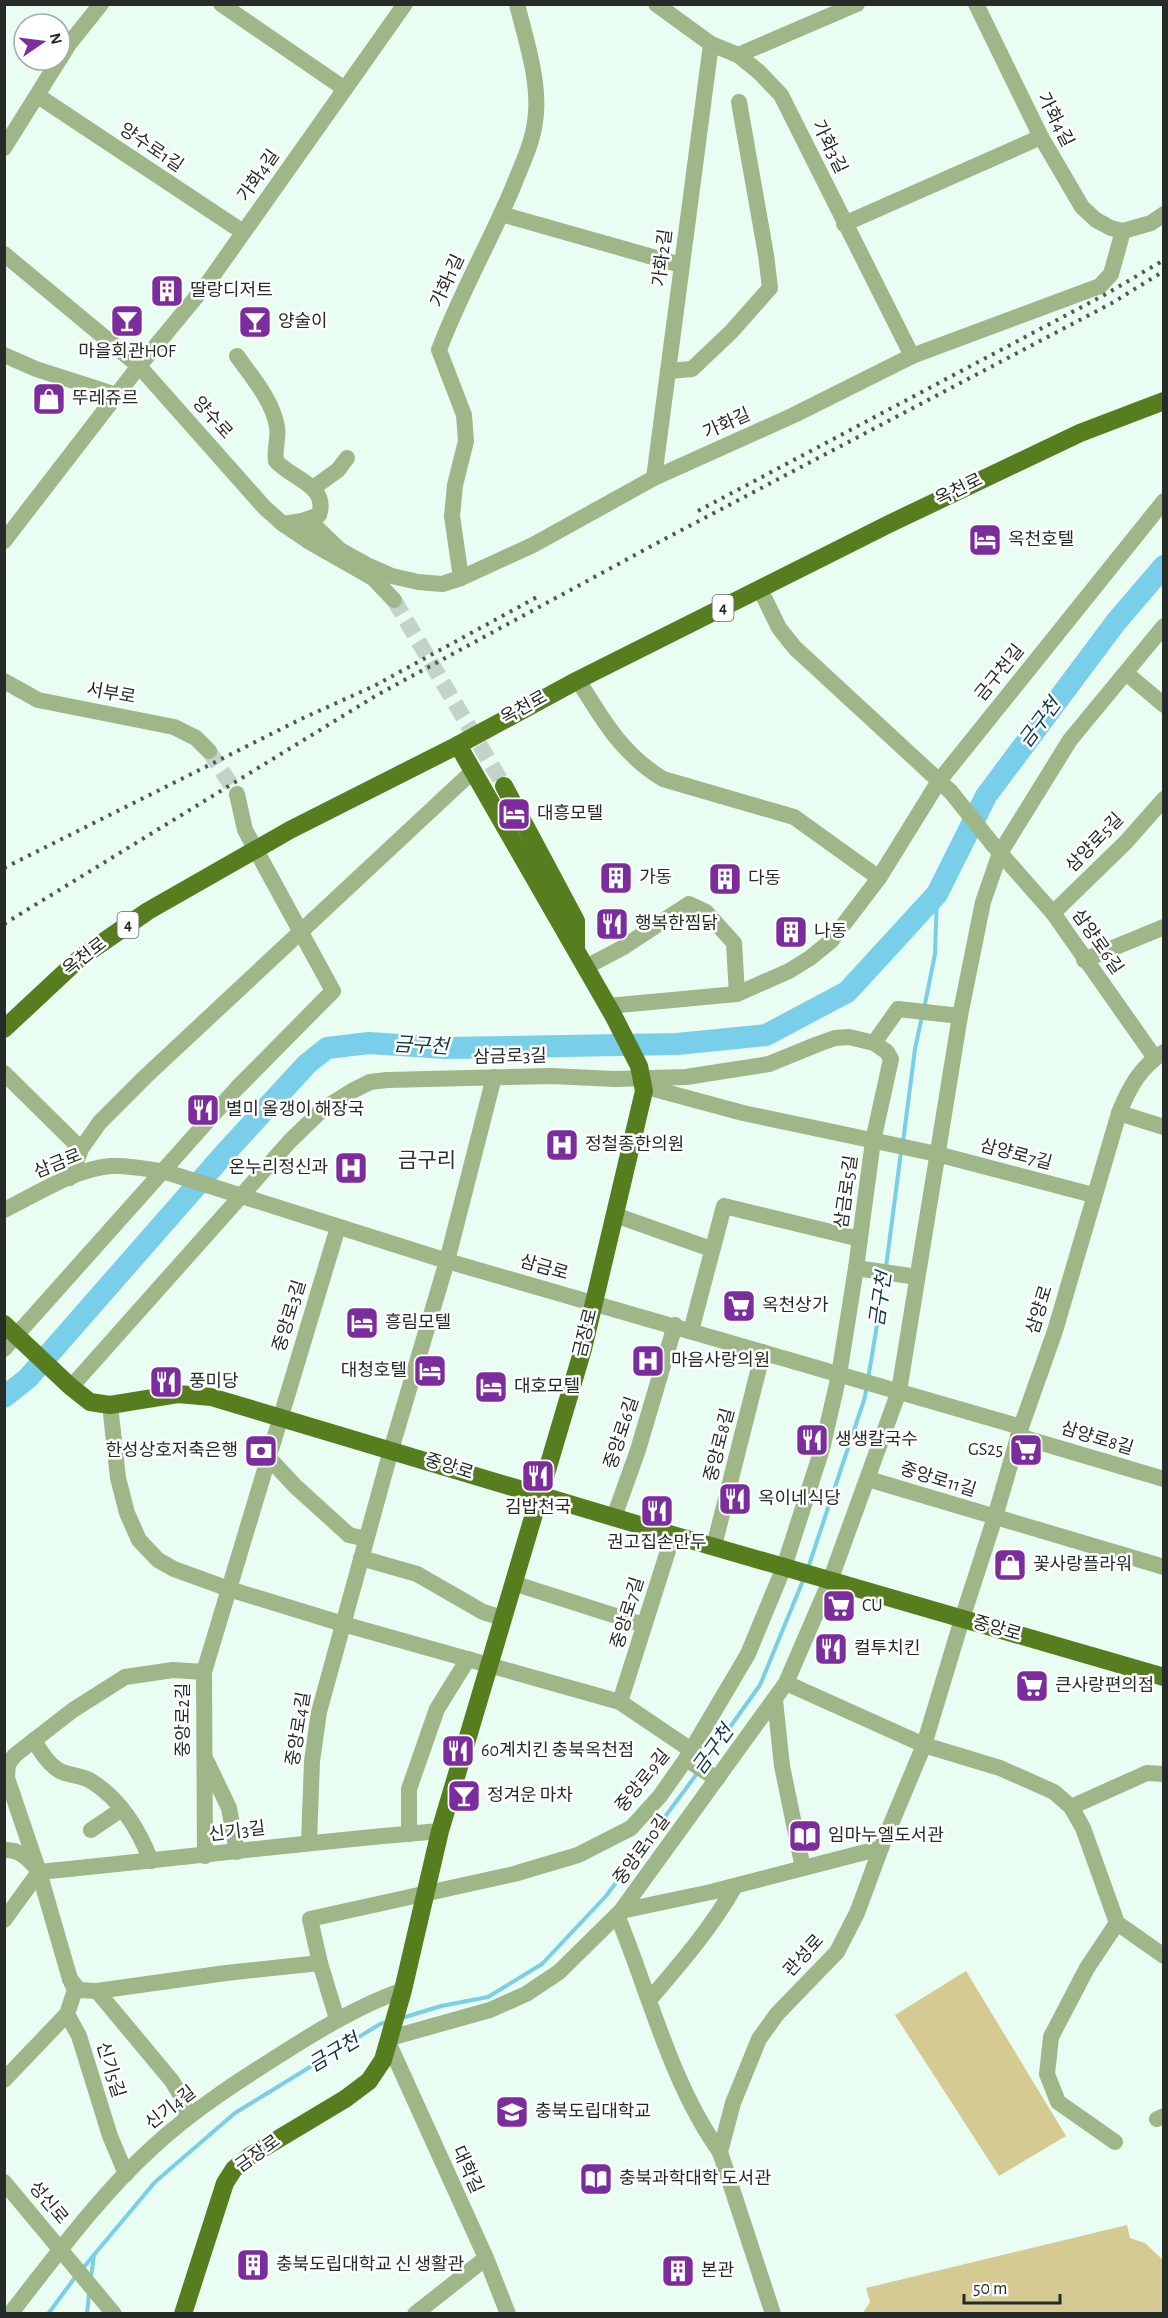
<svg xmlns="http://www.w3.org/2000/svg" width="1168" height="2318" viewBox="0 0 1168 2318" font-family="'Alegreya Sans','Noto Sans KR',sans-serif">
  <rect width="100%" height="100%" fill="#eafdf2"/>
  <!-- green -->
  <g fill="#d5ca92">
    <polygon points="966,1971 1066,2136 999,2176 895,2015"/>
    <polygon points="1127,2225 1130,2238 1145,2243 1163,2260 1163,2313 863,2313 870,2302 866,2288"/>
  </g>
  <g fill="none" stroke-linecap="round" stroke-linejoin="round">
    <!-- stream -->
    <g stroke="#79ceea" stroke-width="4">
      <polyline points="924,1009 935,954 937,894"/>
      <polyline points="903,1142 915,1049 922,1016"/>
      <polyline points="886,1267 901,1152"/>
      <polyline points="868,1379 885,1277"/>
      <polyline points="808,1568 864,1400 867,1387"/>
      <polyline points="703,1765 760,1685 804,1578"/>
      <polyline points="402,2018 441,2006 488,1997 542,1964 606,1896 699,1771"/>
      <polyline points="83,2268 155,2182 235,2113 380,2024 387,2022"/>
      <polyline points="91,2277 94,2255"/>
      <polyline points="48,2314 76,2276"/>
      <polyline points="87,2314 89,2293"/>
    </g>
    <!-- river -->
    <polyline stroke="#79ceea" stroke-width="22" points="4,1397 28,1378 226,1152 307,1064 327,1048 369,1043 445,1048 677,1044 766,1035 847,992 937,894 986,796 1116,622 1164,566"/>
    <!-- minor-tunnel -->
    <g stroke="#c3d3ca" stroke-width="16" stroke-dasharray="16 8" stroke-linecap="butt">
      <polyline points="394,600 504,786"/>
      <polyline points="209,751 237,794"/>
    </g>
    <!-- minor -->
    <g stroke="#9fb688" stroke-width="16">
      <polyline points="221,4 345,89"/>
      <polyline points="656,4 711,44 738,55 759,72 781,95 912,356"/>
      <polyline points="976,4 1041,137 1082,207 1096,220 1111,228 1123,231"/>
      <polyline points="738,55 857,4"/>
      <polyline points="60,59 69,44 101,4"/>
      <polyline points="38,96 243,232"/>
      <polyline points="4,148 59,60"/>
      <polyline points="501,214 681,265"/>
      <polyline points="844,224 1041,137"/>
      <polyline points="4,254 139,366 264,507 283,524 308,541 373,578 394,600"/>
      <polyline points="4,355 36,369 117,395"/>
      <path d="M 237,356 C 252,377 273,401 277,427 C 279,438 274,450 276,461 C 290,478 329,485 319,515 L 302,521"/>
      <polyline points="668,371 692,369 731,332 770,288 766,255 739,102"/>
      <polyline points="654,478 711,44"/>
      <polyline points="313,488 338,470 347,458"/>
      <polyline points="283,524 302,521 317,528 340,550 367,565 392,576 418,582 442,584 461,578 533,545 654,478 794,415 912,356 1100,286 1111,274 1123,231 1151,223 1164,214"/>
      <polyline points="4,541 139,366 207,284 405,4"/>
      <path d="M 461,578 L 452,516 L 455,485 L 466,441 L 464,415 L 439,350 C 460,294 490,242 513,187 C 521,166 532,145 535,122 C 541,84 526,41 517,4"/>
      <polyline points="760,589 779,628 795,648 951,792 994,846 1053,913 1155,1058"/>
      <polyline points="1126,673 1164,705"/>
      <path d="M 578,680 C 602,719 622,754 663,779 L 794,817 L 879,878"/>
      <polyline points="4,681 38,700 174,727 196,738 209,751"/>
      <polyline points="1053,913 1126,842 1164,799"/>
      <polyline points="1084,960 1164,927"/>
      <polyline points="586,967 622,948 689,904 706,912 734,943 737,994"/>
      <polyline points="608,1006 737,994 789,971 810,958 831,941 879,878 939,781 1164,501"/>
      <polyline points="874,1043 898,1009 960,1016"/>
      <polyline points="4,1073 81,1149"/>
      <polyline points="643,1086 743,1113 937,1154 1093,1195"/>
      <polyline points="1119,1113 1164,1127"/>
      <polyline points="70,1178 81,1149 100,1122 145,1077 473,771"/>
      <path d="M 4,1210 C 37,1194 74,1169 111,1166 C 129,1165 148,1169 166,1172 L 447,1261 L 1021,1427"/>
      <polyline points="615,1215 711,1249"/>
      <polyline points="856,1268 917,1277"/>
      <polyline points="691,1331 724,1206 860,1239"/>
      <polyline points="4,1349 237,1088 333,991 245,830 237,794"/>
      <polyline points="71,1387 290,1141 323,1109 352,1091 370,1082 387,1080 551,1076 615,1079 686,1077 769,1064 818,1044 835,1038 849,1037 874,1043 887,1052 891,1059 873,1141 856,1268 839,1375 822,1449 784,1567 748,1654 686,1759 660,1796 631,1828 578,1855 514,1874 310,1919 320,1963 337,2019"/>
      <polyline points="110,1405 118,1478 127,1513 139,1540 158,1560 174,1569 229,1589 343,1624 620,1702 691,1750"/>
      <polyline points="1018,1436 1164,1479"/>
      <polyline points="268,1457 295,1486 349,1535 366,1539"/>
      <polyline points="868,1479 1164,1567"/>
      <polyline points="614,1517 638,1450 675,1325"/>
      <polyline points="714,1546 763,1352"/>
      <polyline points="361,1558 417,1574 483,1612 503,1618"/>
      <polyline points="513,1583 644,1625"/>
      <polyline points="786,1683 924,1745 1000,1768 1054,1792 1071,1807 1083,1828 1117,1923 1164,1956"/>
      <polyline points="775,1700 782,1766 803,1868"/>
      <polyline points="620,1702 673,1535"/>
      <path d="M 34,1740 C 40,1751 49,1765 60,1771 C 70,1776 82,1775 91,1781 C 120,1799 139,1830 151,1861"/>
      <polyline points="686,1759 717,1779"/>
      <polyline points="207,1762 229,1808 237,1852"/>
      <polyline points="1071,1807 1147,1773 1164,1774"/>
      <polyline points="91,1830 122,1809"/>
      <polyline points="409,1834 409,1789 437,1709 468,1659"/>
      <polyline points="309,1842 312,1761 319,1712 391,1450 447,1261 494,1077"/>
      <path d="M 4,1850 C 19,1849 28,1858 37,1869"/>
      <polyline points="205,1856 204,1672 338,1227"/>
      <polyline points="621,1911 711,1892 881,1848"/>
      <path d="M 617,1915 C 649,1992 671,2084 720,2152"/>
      <path d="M 4,1920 L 39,1872 C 173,1859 306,1842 440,1831"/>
      <polyline points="70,1979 79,1990 97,1991 226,1973 320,1963"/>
      <polyline points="97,1991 172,2081 181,2096 188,2117"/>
      <path d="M 650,1999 C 681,1963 712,1927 735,1886"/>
      <polyline points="390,2038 490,2010 526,1994 559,1972 621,1911 786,1683 830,1581 899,1391 960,1016 983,902 1000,853 1070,740 1164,626"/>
      <polyline points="389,2044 486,2258 508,2314"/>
      <polyline points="4,2080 67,2014"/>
      <polyline points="1157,2119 1164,2116"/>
      <polyline points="1115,2142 1058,2102 1047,2074 1051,2037 1087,1968 1117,1923"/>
      <polyline points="126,2174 110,2136 79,2036 67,2014 75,1990 70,1979 39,1872 7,1778 8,1764 15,1755 73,1710 125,1677 173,1670 204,1672"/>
      <polyline points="4,2182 114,2314"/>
      <path d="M 10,2314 C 55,2257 99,2196 153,2147 C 193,2110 240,2080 286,2051 C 324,2027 361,2005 403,1990"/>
      <polyline points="415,2314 486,2258"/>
      <path d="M 773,2314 L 720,2152 L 733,2103 L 759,2039 L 777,2014 L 837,1952 L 857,1913 L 881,1848 L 924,1745 L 962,1619 L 995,1517 L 1021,1427 L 1055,1331 L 1119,1113 C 1129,1088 1140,1067 1164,1052"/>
    </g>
    <!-- major -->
    <g stroke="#567d1e" stroke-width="18">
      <polyline points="504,786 576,921 576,948"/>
      <polyline points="4,1029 80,958 148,911 290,830 458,745 578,680 891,523 1080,433 1164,401"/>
      <polyline points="4,1324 71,1387 90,1402 110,1405 178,1394 211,1397 673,1535 1164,1677"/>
      <polyline points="183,2314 225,2183 234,2169 250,2156 345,2099 369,2081 383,2060 403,1990 440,1831 583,1349 644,1091 639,1066 613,1015 458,745"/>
    </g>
    <!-- rail -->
    <g stroke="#505a54" stroke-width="4" stroke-dasharray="3 6" stroke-linecap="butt">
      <polyline points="698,511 1106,294 1164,260"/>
      <polyline points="4,868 301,719 374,686 539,596"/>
      <polyline points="4,924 377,695 659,542 1112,303 1164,271"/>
    </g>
  </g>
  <!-- icons -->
  <defs>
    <symbol id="building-square" viewBox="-11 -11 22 22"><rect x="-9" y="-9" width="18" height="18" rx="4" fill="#7b2d9e" stroke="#fff"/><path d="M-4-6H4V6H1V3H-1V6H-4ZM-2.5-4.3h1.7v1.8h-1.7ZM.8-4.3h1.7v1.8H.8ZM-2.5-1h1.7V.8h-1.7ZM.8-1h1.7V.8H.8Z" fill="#fff"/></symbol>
    <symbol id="bar-square" viewBox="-11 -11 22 22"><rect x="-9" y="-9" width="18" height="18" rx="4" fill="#7b2d9e" stroke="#fff"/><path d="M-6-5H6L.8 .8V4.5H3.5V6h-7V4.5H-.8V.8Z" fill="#fff"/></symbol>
    <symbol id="shop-square" viewBox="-11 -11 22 22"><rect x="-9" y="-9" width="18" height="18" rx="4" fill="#7b2d9e" stroke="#fff"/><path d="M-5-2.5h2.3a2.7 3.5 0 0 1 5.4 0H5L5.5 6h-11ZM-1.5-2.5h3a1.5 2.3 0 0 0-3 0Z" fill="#fff"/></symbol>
    <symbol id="hotel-square" viewBox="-11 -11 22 22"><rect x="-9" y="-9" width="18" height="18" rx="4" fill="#7b2d9e" stroke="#fff"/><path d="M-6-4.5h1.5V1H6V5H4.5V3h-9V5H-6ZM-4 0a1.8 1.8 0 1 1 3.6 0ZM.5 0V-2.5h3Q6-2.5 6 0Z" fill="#fff"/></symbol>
    <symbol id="restaurant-square" viewBox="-11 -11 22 22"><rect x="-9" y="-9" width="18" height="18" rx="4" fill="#7b2d9e" stroke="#fff"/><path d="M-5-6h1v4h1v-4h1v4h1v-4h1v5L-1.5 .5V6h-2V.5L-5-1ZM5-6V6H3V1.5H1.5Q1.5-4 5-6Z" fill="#fff"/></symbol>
    <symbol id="hospital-square" viewBox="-11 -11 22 22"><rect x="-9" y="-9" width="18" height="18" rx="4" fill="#7b2d9e" stroke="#fff"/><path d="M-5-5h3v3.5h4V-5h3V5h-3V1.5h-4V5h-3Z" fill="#fff"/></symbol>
    <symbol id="supermarket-square" viewBox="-11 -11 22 22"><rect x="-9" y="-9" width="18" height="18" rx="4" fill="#7b2d9e" stroke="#fff"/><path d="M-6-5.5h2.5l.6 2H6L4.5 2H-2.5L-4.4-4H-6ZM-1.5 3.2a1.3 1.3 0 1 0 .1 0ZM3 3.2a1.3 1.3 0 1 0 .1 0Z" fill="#fff"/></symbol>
    <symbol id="bank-square" viewBox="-11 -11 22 22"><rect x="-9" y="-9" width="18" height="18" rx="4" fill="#7b2d9e" stroke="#fff"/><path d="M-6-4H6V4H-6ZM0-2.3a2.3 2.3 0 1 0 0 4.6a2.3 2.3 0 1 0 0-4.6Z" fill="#fff"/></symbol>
    <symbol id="library-square" viewBox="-11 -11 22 22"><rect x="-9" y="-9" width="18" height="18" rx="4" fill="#7b2d9e" stroke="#fff"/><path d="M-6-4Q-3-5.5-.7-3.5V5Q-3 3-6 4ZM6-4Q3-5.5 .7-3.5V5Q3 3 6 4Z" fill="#fff"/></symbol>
    <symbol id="university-square" viewBox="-11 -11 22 22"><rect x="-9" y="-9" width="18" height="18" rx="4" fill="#7b2d9e" stroke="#fff"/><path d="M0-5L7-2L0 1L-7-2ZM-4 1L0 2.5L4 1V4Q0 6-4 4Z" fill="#fff"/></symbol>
  </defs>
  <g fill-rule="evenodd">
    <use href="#building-square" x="148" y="272" width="38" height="38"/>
    <use href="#bar-square" x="108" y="302" width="38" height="38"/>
    <use href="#bar-square" x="236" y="303" width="38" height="38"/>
    <use href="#shop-square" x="30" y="380" width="38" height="38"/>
    <use href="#hotel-square" x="966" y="521" width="38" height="38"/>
    <use href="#hotel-square" x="495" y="795" width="38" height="38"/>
    <use href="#building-square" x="597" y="859" width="38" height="38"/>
    <use href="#building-square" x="706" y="860" width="38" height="38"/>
    <use href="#restaurant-square" x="593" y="905" width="38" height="38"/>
    <use href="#building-square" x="772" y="913" width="38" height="38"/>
    <use href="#restaurant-square" x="184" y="1091" width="38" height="38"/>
    <use href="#hospital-square" x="543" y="1126" width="38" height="38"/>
    <use href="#hospital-square" x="332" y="1149" width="38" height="38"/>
    <use href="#supermarket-square" x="720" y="1287" width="38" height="38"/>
    <use href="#hotel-square" x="343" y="1304" width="38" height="38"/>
    <use href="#hospital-square" x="629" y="1342" width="38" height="38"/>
    <use href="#hotel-square" x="411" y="1352" width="38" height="38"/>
    <use href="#restaurant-square" x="147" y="1363" width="38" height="38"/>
    <use href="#hotel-square" x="472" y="1368" width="38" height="38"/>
    <use href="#restaurant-square" x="793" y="1421" width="38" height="38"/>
    <use href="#supermarket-square" x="1007" y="1431" width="38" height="38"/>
    <use href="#bank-square" x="242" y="1432" width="38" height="38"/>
    <use href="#restaurant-square" x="519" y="1457" width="38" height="38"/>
    <use href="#restaurant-square" x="716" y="1480" width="38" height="38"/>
    <use href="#restaurant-square" x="638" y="1492" width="38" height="38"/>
    <use href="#shop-square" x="991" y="1546" width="38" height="38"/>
    <use href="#supermarket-square" x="820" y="1587" width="38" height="38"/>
    <use href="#restaurant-square" x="812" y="1630" width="38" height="38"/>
    <use href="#supermarket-square" x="1013" y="1667" width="38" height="38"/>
    <use href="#restaurant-square" x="439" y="1732" width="38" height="38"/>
    <use href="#bar-square" x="445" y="1777" width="38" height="38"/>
    <use href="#library-square" x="786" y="1817" width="38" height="38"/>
    <use href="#university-square" x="493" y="2093" width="38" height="38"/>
    <use href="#library-square" x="577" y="2160" width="38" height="38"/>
    <use href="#building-square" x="234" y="2246" width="38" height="38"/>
    <use href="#building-square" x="659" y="2252" width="38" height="38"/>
  </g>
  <g text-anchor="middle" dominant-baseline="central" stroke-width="5" stroke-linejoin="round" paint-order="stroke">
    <!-- shield labels -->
    <g fill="#fff" stroke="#666b68" stroke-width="1.5">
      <rect x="712.5" y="595" width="21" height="26" rx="4.5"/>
      <rect x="117.5" y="912" width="21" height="26" rx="4.5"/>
    </g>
    <g font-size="16" font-weight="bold" fill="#252c28">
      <text x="723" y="608">4</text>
      <text x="128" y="925">4</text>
    </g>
    <!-- street labels -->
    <g font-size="18" fill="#252c28" stroke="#fff">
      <text transform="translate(1055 120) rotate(63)">가화4길</text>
      <text transform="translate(829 147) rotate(64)">가화3길</text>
      <text transform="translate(151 148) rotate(34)">양수로1길</text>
      <text transform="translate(259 176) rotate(-55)">가화4길</text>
      <text transform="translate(663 258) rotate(-83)">가화2길</text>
      <text transform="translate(448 281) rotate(-65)">가화1길</text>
      <text transform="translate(212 418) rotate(48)">양수로</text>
      <text transform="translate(727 424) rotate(-24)">가화길</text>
      <text transform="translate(959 490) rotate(-26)">옥천로</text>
      <text transform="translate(1000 673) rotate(-51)">금구천길</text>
      <text transform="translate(111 694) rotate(10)">서부로</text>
      <text transform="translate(524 708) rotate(-29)">옥천로</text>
      <text transform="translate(1095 843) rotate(-46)">삼양로5길</text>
      <text transform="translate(1097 942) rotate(55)">삼양로6길</text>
      <text transform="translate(85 957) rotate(-38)">옥천로</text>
      <text transform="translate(510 1057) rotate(-1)">삼금로3길</text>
      <text transform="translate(1016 1155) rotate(15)">삼양로7길</text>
      <text transform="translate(58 1164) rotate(-22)">삼금로</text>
      <text transform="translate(847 1192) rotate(-82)">삼금로5길</text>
      <text transform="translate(544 1268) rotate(16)">삼금로</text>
      <text transform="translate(1040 1310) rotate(-73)">삼양로</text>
      <text transform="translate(290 1316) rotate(-73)">중앙로3길</text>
      <text transform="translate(586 1333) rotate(-76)">금장로</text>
      <text transform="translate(622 1433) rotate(-72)">중앙로6길</text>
      <text transform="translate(1097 1439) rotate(17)">삼양로8길</text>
      <text transform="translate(720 1445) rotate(-76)">중앙로8길</text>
      <text transform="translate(449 1467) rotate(17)">중앙로</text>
      <text transform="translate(938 1480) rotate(17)">중앙로11길</text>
      <text transform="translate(628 1613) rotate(-73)">중앙로7길</text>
      <text transform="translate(997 1629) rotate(16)">중앙로</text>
      <text transform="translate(184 1720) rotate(-90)">중앙로2길</text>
      <text transform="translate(299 1729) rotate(-81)">중앙로4길</text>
      <text transform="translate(643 1781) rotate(-51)">중앙로9길</text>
      <text transform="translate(237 1832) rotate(-7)">신기3길</text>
      <text transform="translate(642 1850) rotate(-54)">중앙로10길</text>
      <text transform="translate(804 1956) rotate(-48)">관성로</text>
      <text transform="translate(110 2070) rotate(73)">신기5길</text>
      <text transform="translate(171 2108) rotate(-38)">신기4길</text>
      <text transform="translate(258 2154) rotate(-36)">금장로</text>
      <text transform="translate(467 2170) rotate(66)">대학길</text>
      <text transform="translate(48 2203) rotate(50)">성신로</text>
    </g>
    <!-- poi labels -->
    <g font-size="18" fill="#252c28" stroke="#fff" text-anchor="start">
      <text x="190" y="291">딸랑디저트</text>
      <text x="278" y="322">양술이</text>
      <text x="127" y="352" text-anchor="middle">마을회관HOF</text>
      <text x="72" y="399">뚜레쥬르</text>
      <text x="1008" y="540">옥천호텔</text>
      <text x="537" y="814">대흥모텔</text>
      <text x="639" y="878">가동</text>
      <text x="748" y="879">다동</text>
      <text x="635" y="924">행복한찜닭</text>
      <text x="814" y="932">나동</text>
      <text x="226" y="1110">별미 올갱이 해장국</text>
      <text x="585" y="1145">정철종한의원</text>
      <text x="328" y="1168" text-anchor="end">온누리정신과</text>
      <text x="762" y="1306">옥천상가</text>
      <text x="385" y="1323">흥림모텔</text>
      <text x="671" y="1361">마음사랑의원</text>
      <text x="407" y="1371" text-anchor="end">대청호텔</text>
      <text x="189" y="1382">풍미당</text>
      <text x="514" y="1387">대호모텔</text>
      <text x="835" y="1440">생생칼국수</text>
      <text x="1003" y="1450" text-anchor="end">GS25</text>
      <text x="238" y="1451" text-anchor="end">한성상호저축은행</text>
      <text x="758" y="1499">옥이네식당</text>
      <text x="538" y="1508" text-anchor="middle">김밥천국</text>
      <text x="657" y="1543" text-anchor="middle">권고집손만두</text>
      <text x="1033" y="1565">꽃사랑플라워</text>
      <text x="862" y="1606">CU</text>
      <text x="854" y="1649">컬투치킨</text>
      <text x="1055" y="1686">큰사랑편의점</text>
      <text x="481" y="1751">60계치킨 충북옥천점</text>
      <text x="487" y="1796">정겨운 마차</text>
      <text x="828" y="1836">임마누엘도서관</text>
      <text x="535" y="2112">충북도립대학교</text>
      <text x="619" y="2179">충북과학대학 도서관</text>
      <text x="276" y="2265">충북도립대학교 신 생활관</text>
      <text x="701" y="2271">본관</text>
    </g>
    <!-- water labels -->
    <g font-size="20" font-style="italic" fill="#103844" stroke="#fff">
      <text transform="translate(1040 723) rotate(-53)">금구천</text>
      <text transform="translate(421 1046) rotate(3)">금구천</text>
      <text transform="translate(881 1299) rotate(-82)">금구천</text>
      <text transform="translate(713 1750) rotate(-54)">금구천</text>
      <text transform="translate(334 2053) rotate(-31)">금구천</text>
    </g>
    <!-- quarter labels -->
    <g font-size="21" fill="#28362e" stroke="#fff">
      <text x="427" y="1160">금구리</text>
    </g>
  </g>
  <!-- border -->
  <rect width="1168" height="2318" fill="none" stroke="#252c28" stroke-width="12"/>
  <!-- north arrow -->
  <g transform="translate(42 42) rotate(76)"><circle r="28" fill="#ffffff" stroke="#a8aba9" stroke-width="1.5"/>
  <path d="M0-4.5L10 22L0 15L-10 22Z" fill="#7b2d9e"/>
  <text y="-9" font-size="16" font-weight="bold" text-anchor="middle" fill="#252c28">N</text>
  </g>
  <!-- scale -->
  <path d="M964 2294v9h96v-9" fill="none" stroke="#252c28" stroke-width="3"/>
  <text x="973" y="2294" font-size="18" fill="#252c28" stroke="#ffffff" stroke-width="4.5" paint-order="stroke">50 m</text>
</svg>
